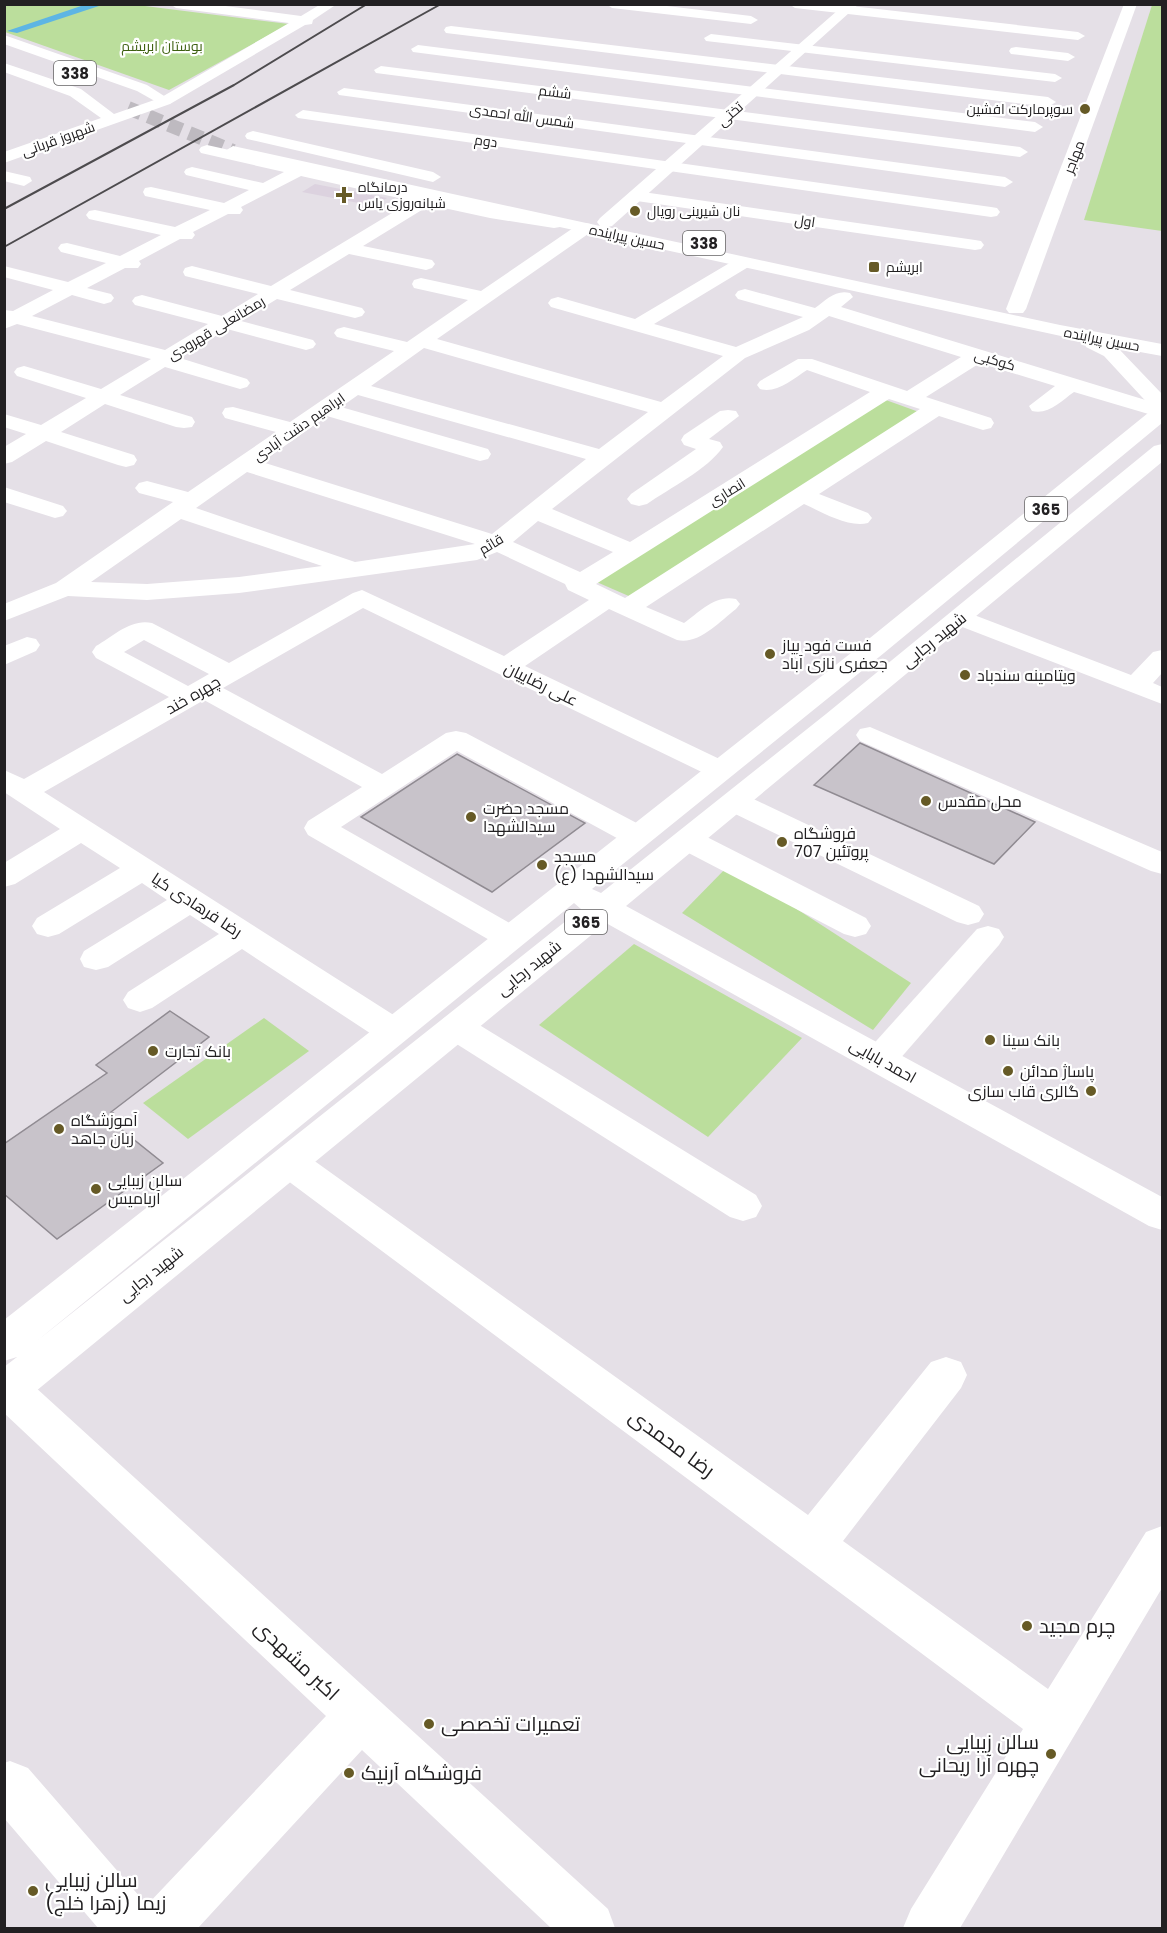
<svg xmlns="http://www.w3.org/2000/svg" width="1167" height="1933" viewBox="0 0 1167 1933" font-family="Poppins,Cairo,sans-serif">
  <rect width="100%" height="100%" fill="#e5e0e7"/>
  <!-- built -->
  <polygon fill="#dcd2df" points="315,184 387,198 374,206 302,192"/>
  <!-- green -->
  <g fill="#bbde9c">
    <polygon points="5,4 137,5 289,24 169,90 5,32"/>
    <polygon points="1152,5 1162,5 1162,231 1084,220"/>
    <polygon points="883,399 919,412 631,597 592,580"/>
    <polygon points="729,865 911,983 873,1030 682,913"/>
    <polygon points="634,944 802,1038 708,1137 539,1025"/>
    <polygon points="264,1018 309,1051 188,1139 143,1103"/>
  </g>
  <!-- water -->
  <polygon fill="#5db5e4" points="87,4 102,5 17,33 7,31"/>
  <!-- building -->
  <g fill="#c8c3ca" stroke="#908b92" stroke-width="1.5">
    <polygon points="860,743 1035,822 994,864 814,785"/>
    <polygon points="457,754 585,823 492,892 361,817"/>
    <polygon points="170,1011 209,1037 111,1112 113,1113 107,1118 163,1163 57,1239 4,1194 4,1144 107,1073 96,1065"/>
  </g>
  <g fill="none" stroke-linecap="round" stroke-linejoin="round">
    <!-- major-tunnel -->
    <polyline stroke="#bebac0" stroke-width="14" stroke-dasharray="14 8" stroke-linecap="butt" points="128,108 233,151"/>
    <!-- minor -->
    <g fill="#fff" fill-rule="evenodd">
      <polygon points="170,4 210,4 301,16 321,4 337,4 313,20 312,24 305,25 170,104 4,163 4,152 101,118 70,96 4,72 4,63 81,89 114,114 160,98 289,23 176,8"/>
      <polygon points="606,4 650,4 751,16 758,20 751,24 612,8"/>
      <polygon points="789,4 834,4 1078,32 1085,36 1078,40 795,8"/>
      <polygon points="1124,4 1137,4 1026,309 1023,313 1009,313 1006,309"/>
      <polygon points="451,26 1048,97 1056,102 1048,107 446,33 444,30 446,27"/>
      <polygon points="711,34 1055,74 1062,78 1055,82 706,41 704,38"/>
      <polygon points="418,45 1035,122 1043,127 1035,132 413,52 411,49"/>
      <polygon points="1016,47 1068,53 1075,57 1068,61 1011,54 1009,51 1011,48"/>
      <polygon points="381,66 1020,147 1028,152 1020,157 376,73 374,70"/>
      <polygon points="344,88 1005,177 1013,182 1005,187 339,95 337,92"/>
      <polygon points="303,110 991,207 997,208 1000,212 997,216 991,217 298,118 295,115"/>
      <polygon points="253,131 433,172 441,177 433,182 247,139 245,136 247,133"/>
      <path d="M 207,145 L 490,208 L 554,218 L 560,219 L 563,223 L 560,227 L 554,228 L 490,218 L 430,205 L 363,246 L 432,260 L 435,264 L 432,268 L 426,270 L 349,254 L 290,290 L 362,308 L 365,312 L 362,316 L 355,318 L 277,299 L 241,321 L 313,340 L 316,344 L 313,348 L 306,350 L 227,329 L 180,358 L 247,379 L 250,383 L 247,387 L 240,389 L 165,367 L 120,395 L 192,417 L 195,422 L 192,427 L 184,428 L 176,427 L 105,404 L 61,432 L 134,455 L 137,460 L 134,465 L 126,467 L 118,465 L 46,441 L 12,462 L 4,464 L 4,447 L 26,434 L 4,427 L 4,414 L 41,425 L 86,398 L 17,376 L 14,372 L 17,368 L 24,366 L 31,368 L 101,389 L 151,359 L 17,324 L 4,329 L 4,310 L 13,311 L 53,290 L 4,277 L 4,266 L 68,282 L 106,263 L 61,252 L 58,248 L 61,244 L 67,243 L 120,256 L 161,235 L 89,219 L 86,215 L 89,211 L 95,210 L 175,227 L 210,210 L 145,196 L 143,192 L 145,188 L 151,187 L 224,203 L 249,190 L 186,175 L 184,172 L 186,169 L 192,167 L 263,183 L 284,172 L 201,153 L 199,150 L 201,147 ZM 301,176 L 412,201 L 271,286 L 192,266 L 185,268 L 183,272 L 185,276 L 258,294 L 222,316 L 142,295 L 135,297 L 132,301 L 135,305 L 208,324 L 165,350 L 32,316 L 72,295 L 104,304 L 111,302 L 114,298 L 111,294 L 87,288 L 125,268 L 138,268 L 141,264 L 139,261 L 180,239 L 192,239 L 195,235 L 193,232 L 228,214 L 240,214 L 243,210 L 241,207 Z"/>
      <polygon points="4,171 30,177 32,181 24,186 4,181"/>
      <polygon points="636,191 975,240 981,241 984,245 981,249 975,250 630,200 628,196 630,192"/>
      <path d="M 585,223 L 591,224 L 594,228 L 591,232 L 437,339 L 661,402 L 723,356 L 551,307 L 548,303 L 551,299 L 558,297 L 635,319 L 738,258 L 750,258 L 753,262 L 750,266 L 654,324 L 736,347 L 803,317 L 738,299 L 735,295 L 738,291 L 745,289 L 815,308 C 826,300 836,289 850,293 L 853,297 L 841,307 L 1162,405 L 1162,418 L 1074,392 C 1061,401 1049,415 1032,411 L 1029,406 L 1055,386 L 980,363 L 926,397 L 991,418 L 994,423 L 991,428 L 983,430 L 939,416 L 819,494 L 868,513 L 872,518 L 868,523 C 848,528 822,512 804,504 L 646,607 L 684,623 C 699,612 716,594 736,599 L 740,604 L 736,609 C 719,622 699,645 677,640 L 609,609 L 525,666 L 730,764 L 734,770 L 730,776 L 720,779 L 710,776 L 363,608 L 223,688 L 382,774 L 446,733 L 456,731 L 466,733 L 648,829 L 652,836 L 648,843 L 637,846 L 626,843 L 457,751 L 341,827 L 520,929 L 525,937 L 520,945 L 509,948 L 498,945 L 308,835 L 304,828 L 308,821 L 362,787 L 204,700 L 44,792 L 403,1021 L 408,1030 L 403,1039 L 391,1042 L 379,1039 L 242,949 L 152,1008 L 140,1012 L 128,1008 L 123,1000 L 128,992 L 219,934 L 190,915 L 108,967 L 96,970 L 84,967 L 80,959 L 84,951 L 167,900 L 142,883 L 59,934 L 48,937 L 37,934 L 32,926 L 37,918 L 120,868 L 81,843 L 15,884 L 4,887 L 4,863 L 60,829 L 4,792 L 4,770 L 24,779 L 169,697 L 96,658 L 92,652 L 96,646 C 113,636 132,618 152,623 L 229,663 L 353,593 L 362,590 L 504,656 L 589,600 L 568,590 L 565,584 L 497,552 L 477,560 L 239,593 L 147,600 L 68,596 L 4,621 L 4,604 L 56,583 L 173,502 L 139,493 L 135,488 L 139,483 L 147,481 L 188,492 L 276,432 L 225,418 L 222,413 L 225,408 L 233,407 L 290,422 L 394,351 L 337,337 L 334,333 L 337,329 L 344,327 L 407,342 L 468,300 L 414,288 L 412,284 L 414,280 L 421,278 L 481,291 L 579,224 ZM 829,316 L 961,357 L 907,391 L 812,359 L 798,359 L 760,381 L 757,385 L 760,389 C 776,394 793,379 807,370 L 870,392 L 630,542 L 552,509 L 745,358 L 809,330 ZM 424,348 L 648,412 L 599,449 L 371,386 ZM 358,395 L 586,459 L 492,534 L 262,462 L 327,416 L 480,461 L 488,459 L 491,454 L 488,449 L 341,407 ZM 889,399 L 920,409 L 625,598 L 596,584 ZM 247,472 L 475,544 L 355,562 L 196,508 ZM 181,519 L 322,566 L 239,577 L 147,584 L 91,582 ZM 538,521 L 613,552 L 580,572 L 513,542 ZM 144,640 L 209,674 L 188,686 L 124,652 Z"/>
      <path d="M 728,410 L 736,411 L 739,416 L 709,439 L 720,442 L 723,447 C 708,469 670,488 647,504 L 639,506 L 631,504 L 627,499 L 631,494 L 696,449 L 684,445 L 681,440 L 684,435 L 720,411 Z"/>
      <polygon points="4,487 63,506 67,511 63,516 55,518 4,502"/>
      <polygon points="961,610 1131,675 1153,652 1162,650 1162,673 1153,683 1162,687 1162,704 952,623 948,618 952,613"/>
      <polygon points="27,637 36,639 40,645 36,651 4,665 4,646"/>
      <polygon points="870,727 1162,852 1162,874 1151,871 860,741 856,735 860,729"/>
      <polygon points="735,793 745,795 979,906 984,914 979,922 968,925 957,922 725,809 720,802 725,795"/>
      <polygon points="688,830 699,833 866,918 871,926 866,934 855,937 844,934 677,847 673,840 677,833"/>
      <polygon points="988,926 999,929 1004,937 999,945 892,1068 880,1072 868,1068 863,1059 868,1050 977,929"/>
      <polygon points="456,1015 468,1018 756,1195 762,1206 756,1217 743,1221 730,1217 444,1036 439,1027 444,1018"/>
      <polygon points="289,1148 302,1152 808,1515 931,1362 946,1357 961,1362 967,1375 961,1388 843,1541 1048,1689 1146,1532 1162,1526 1162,1588 960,1928 903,1928 911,1909 1023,1729 276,1172 270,1162 276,1152"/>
      <polygon points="8,1371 23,1376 608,1909 615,1928 551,1928 362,1750 198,1928 98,1928 4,1818 4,1763 10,1761 28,1768 147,1905 326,1716 4,1413 4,1372"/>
    </g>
    <!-- major -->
    <g fill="#fff" fill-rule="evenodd">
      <path d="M 845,4 L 859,4 L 612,226 L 607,227 L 1060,325 L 1162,344 L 1162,356 L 1118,348 L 1162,394 L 1162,423 L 884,653 L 592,889 L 601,893 L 826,714 L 1154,446 L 1162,444 L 1162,462 L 626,906 L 1162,1197 L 1162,1230 L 1149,1226 L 606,923 L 19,1405 L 4,1410 L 4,1367 L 17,1357 L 4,1361 L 4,1320 L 865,642 L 1153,409 L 1104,356 L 1086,347 L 1084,341 L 233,156 L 225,151 L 233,146 L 600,226 L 597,222 L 600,218 ZM 574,903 L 581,909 L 38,1340 Z"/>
      <polygon points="4,35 147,85 172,101 170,104 160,104 137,91 4,44"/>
    </g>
    <!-- rail -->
    <g stroke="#4d4b4e" stroke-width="2">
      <polyline points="4,209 234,85 367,4"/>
      <polyline points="4,247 441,4"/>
    </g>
  </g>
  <!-- markers -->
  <g fill="#665a26" stroke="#fff" stroke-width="2">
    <circle cx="1085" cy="109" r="6"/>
    <path d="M341 186h6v6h6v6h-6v6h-6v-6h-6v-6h6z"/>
    <circle cx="635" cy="211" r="6"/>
    <rect x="868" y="261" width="12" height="12" rx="3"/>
    <circle cx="770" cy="654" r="6"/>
    <circle cx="965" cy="675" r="6"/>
    <circle cx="926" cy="801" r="6"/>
    <circle cx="471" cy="817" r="6"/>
    <circle cx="782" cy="842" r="6"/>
    <circle cx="542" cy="865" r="6"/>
    <circle cx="990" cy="1040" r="6"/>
    <circle cx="153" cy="1051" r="6"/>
    <circle cx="1008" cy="1071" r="6"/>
    <circle cx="1091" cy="1091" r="6"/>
    <circle cx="59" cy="1129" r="6"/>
    <circle cx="96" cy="1189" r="6"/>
    <circle cx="1027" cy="1626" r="6"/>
    <circle cx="429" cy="1724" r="6"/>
    <circle cx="1051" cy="1754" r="6"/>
    <circle cx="349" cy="1773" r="6"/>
    <circle cx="33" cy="1891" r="6"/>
  </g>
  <g text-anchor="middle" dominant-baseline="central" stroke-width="4.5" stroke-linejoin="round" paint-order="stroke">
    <!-- far-park labels -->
    <g font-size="14" fill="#3e6011" stroke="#fff">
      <text x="162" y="46">بوستان ابریشم</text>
    </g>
    <!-- far-street labels -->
    <g font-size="14" fill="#222022" stroke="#fff">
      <text transform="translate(555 92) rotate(7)">ششم</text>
      <text transform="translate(730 114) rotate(-41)">تختی</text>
      <text transform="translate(522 116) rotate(8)">شمس الله احمدی</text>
      <text transform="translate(58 139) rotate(-20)">شهروز قربانی</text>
      <text transform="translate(486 141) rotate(8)">دوم</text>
      <text transform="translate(1074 157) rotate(-69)">مهاجر</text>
      <text transform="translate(805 221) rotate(8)">اول</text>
      <text transform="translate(627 237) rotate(12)">حسین پیراینده</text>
      <text transform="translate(216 328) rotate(-31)">رمضانعلی قهرودی</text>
      <text transform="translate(1102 339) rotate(11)">حسین پیراینده</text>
      <text transform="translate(995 360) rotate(17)">کوکبی</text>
      <text transform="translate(299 427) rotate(-35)">ابراهیم دشت آبادی</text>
      <text transform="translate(727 492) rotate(-32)">انصاری</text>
      <text transform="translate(491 544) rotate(-31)">قائم</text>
    </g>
    <!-- far-poi labels -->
    <g font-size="14" fill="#222022" stroke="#fff" text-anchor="start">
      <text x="1073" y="109" text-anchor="end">سوپرمارکت افشین</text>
      <text x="358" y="187">درمانگاه<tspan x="358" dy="16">شبانه‌روزی یاس</tspan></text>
      <text x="647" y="211">نان شیرینی رویال</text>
      <text x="886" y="267">ابریشم</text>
    </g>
    <!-- shield labels -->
    <g fill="#fff" stroke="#646364" stroke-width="1.5">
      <rect x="54" y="61" width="42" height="24" rx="4.5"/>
      <rect x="683" y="231" width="42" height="24" rx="4.5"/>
      <rect x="1025" y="497" width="42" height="24" rx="4.5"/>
      <rect x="565" y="910" width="42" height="24" rx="4.5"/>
    </g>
    <g font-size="15" font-weight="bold" fill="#222022">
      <text x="75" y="73">338</text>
      <text x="704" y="243">338</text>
      <text x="1046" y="509">365</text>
      <text x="586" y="922">365</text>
    </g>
    <!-- street labels -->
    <g font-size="16" fill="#222022" stroke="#fff">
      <text transform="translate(934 640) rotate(-39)">شهید رجایی</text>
      <text transform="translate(541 684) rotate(26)">علی رضاییان</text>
      <text transform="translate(193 695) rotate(-30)">چهره خند</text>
      <text transform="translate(197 905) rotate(33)">رضا فرهادی کیا</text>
      <text transform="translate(529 968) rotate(-39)">شهید رجایی</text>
      <text transform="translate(883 1061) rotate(29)">احمد بابایی</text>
      <text transform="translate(151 1274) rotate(-39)">شهید رجایی</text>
    </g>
    <!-- poi labels -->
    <g font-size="16" fill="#222022" stroke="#fff" text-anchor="start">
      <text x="782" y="645">فست فود پیاز<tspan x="782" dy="18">جعفری نازی آباد</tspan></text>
      <text x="977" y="675">ویتامینه سندباد</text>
      <text x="938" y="801">محل مقدس</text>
      <text x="483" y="808">مسجد حضرت<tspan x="483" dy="18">سیدالشهدا</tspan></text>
      <text x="794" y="833">فروشگاه<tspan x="794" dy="18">پروتئین 707</tspan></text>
      <text x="554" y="856">مسجد<tspan x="554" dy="18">سیدالشهدا (ع)</tspan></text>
      <text x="1002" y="1040">بانک سینا</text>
      <text x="165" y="1051">بانک تجارت</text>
      <text x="1020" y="1071">پاساژ مدائن</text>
      <text x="1079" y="1091" text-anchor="end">گالری قاب سازی</text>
      <text x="71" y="1120">آموزشگاه<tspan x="71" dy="18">زبان جاهد</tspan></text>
      <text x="108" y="1180">سالن زیبایی<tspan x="108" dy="18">آریامیس</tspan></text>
    </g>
    <!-- near-street labels -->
    <g font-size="20" fill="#222022" stroke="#fff">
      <text transform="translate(672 1443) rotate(36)">رضا محمدی</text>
      <text transform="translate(297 1660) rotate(43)">اکبر مشهدی</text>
    </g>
    <!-- near-poi labels -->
    <g font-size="20" fill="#222022" stroke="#fff" text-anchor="start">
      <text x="1039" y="1626">چرم مجید</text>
      <text x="441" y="1724">تعمیرات تخصصی</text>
      <text x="1039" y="1742" text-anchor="end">سالن زیبایی<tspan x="1039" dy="23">چهره آرا ریحانی</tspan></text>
      <text x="361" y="1773">فروشگاه آرنیک</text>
      <text x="45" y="1880">سالن زیبایی<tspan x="45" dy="23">زیما (زهرا خلج)</tspan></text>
    </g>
  </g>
  <!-- border -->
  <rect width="1167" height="1933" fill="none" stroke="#222022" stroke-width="12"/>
</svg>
